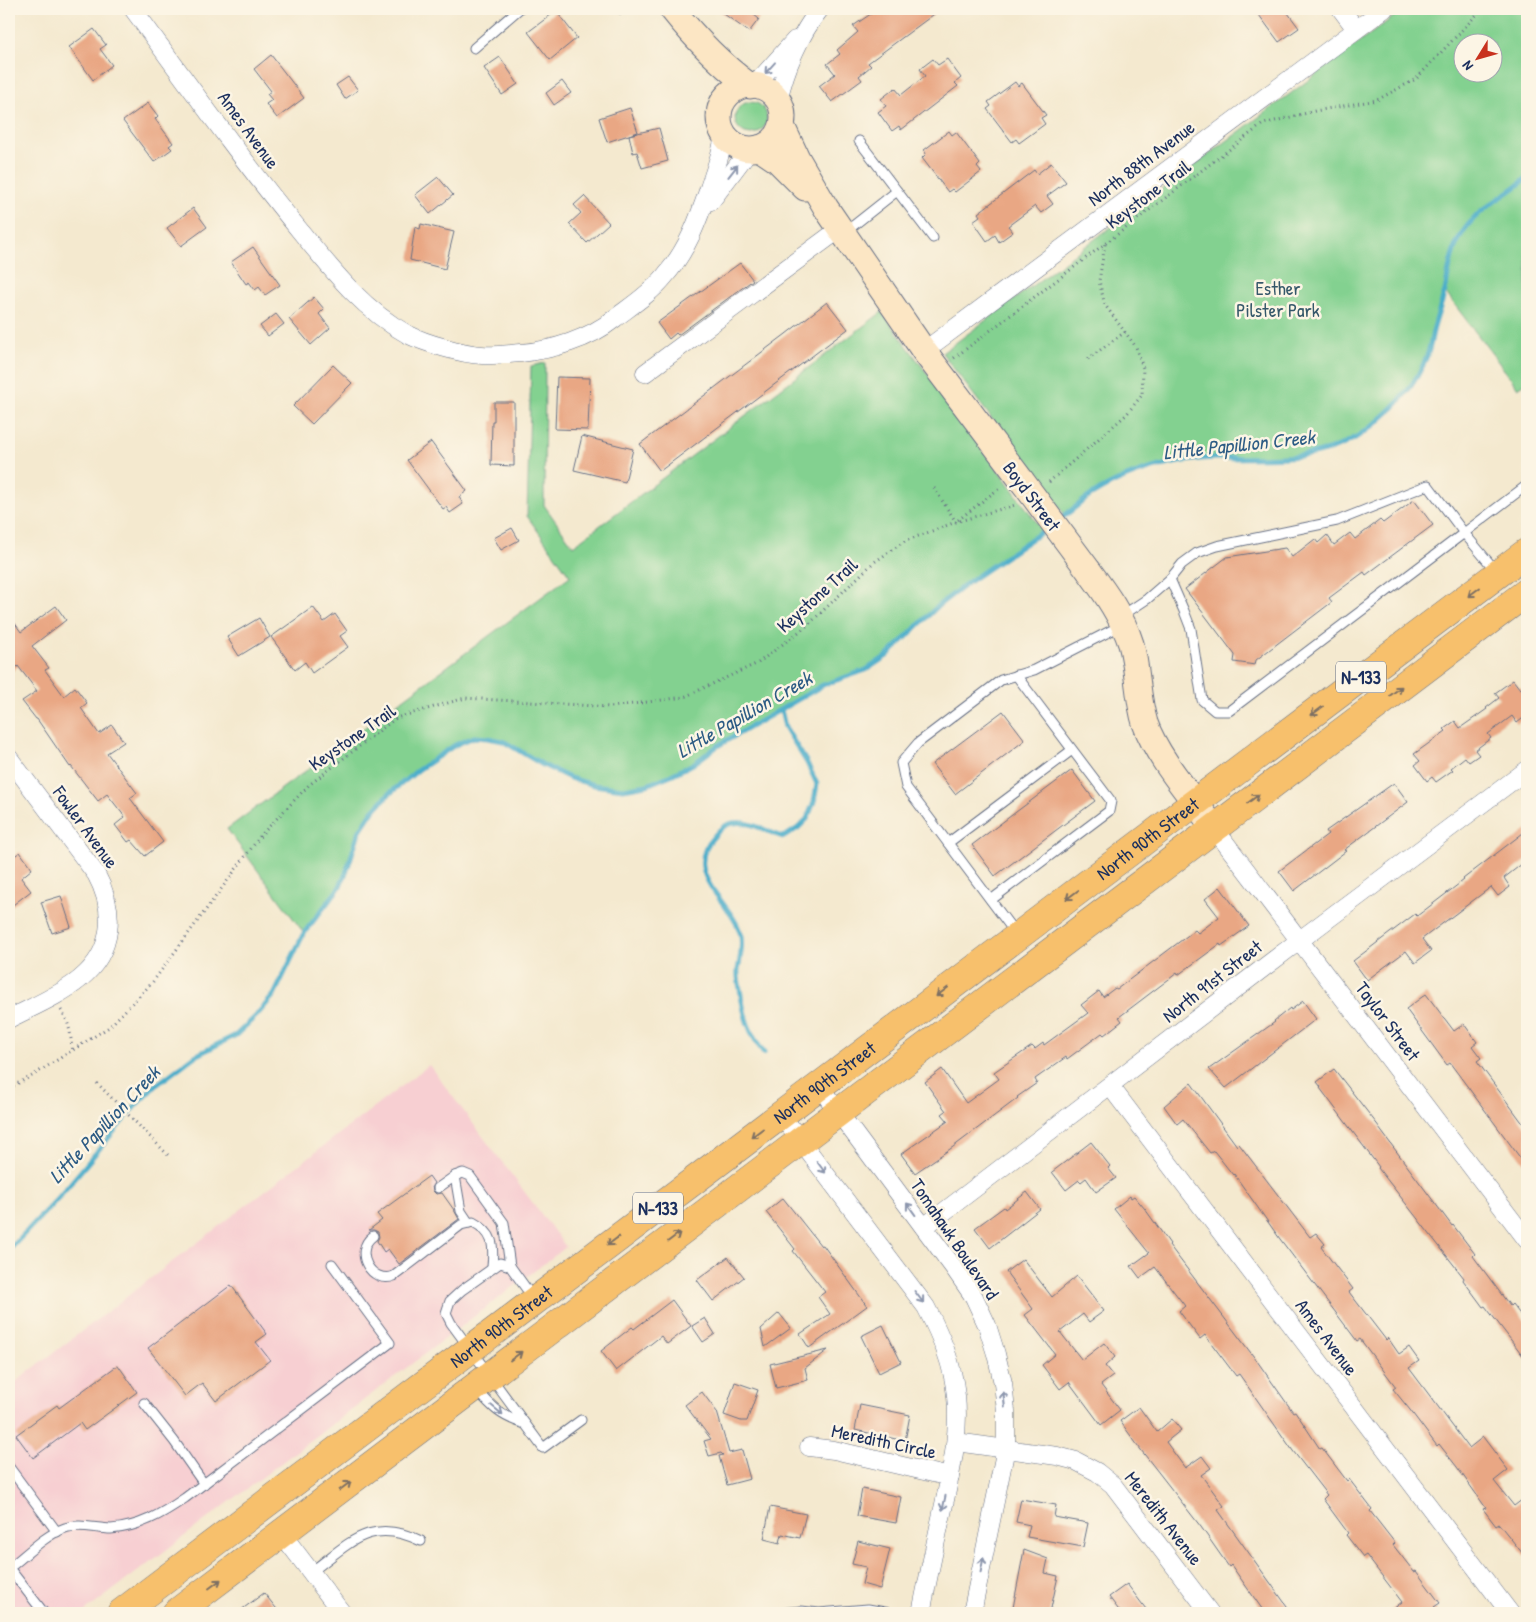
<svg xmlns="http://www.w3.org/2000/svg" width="1536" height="1622" viewBox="0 0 1536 1622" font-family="'Patrick Hand',sans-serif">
  <rect width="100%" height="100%" fill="#fcf5e5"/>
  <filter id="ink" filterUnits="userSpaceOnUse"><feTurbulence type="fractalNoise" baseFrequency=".02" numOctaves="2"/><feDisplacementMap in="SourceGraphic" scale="10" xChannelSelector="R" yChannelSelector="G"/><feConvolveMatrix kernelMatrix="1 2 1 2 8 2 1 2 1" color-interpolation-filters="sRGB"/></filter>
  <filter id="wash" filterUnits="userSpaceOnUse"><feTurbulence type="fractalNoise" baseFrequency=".0096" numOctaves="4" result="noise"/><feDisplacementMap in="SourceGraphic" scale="20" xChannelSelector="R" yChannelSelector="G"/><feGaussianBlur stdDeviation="1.12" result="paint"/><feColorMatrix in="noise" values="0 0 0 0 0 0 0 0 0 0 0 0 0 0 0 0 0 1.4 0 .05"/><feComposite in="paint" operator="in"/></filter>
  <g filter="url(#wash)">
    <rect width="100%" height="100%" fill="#f4e9cf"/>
    <!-- built -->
    <polygon fill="#f7cfd2" points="429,1065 566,1247 83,1613 9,1613 9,1387"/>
    <!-- green -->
    <g fill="#83d190" stroke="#4f8077" fill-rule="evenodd">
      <path d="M 1404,9 L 1527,9 L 1527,382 L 1518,388 L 1445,292 C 1434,322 1430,353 1414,381 C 1388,425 1337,455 1286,458 C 1268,459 1251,459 1233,459 C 1222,459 1210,458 1199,459 C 1143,466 1109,481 1065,515 L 942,353 ZM 1464,42 L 1494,42 L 1494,72 L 1464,72 Z"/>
      <circle cx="751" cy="118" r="16"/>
      <polygon points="882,312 1043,531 970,581 939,605 887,656 866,670 823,685 719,745 693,764 671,775 647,785 623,789 594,785 570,778 543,765 503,741 488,738 474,737 455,745 418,770 389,794 372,812 359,832 346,873 339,888 304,933 227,829 570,576 527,516 531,366 545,363 544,505 573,546"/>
    </g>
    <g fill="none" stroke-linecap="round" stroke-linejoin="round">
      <!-- stream -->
      <g stroke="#4badca" stroke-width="5">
        <path d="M 1060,519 C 1070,512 1080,503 1090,496 C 1123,475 1162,463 1200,459 C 1252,454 1308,467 1355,438 C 1386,419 1416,388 1428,353 C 1431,344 1432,333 1435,324 C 1438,313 1442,302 1445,291 C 1449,273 1450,254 1460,237 C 1475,209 1504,198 1527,178"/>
        <path d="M 764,1053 C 748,1032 744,1015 740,989 C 739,983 737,976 738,970 C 740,957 743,951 741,936 C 735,903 678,875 715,835 C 723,825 731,821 745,823 C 758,825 771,834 784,837 L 798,828 L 807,819 L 814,802 L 817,784 L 807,763 L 785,727 L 781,710"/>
        <polyline points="9,1250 58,1198 137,1104 155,1086 195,1056 236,1035 256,1016 274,995 304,933 339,888 346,873 359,832 372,812 389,794 418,770 455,745 474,737 488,738 503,741 543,765 570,778 594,785 623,789 647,785 671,775 693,764 719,745 823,685 866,670 887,656 939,605 970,581 1049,527"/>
      </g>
    </g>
    <g id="blocks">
      <!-- building -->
      <g fill="#e9a784">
        <polygon points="717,9 757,9 753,14 759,19 749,32"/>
        <polygon points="878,9 941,9 868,63 871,66 859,76 862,80 832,102 819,86 835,74 827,64 840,54 837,50 858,32 853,26"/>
        <polygon points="1267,9 1285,9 1299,28 1279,42 1259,15"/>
        <polygon points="556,11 577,38 550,60 528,32"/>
        <polygon points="94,29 106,45 100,49 112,65 93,80 69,47"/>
        <polygon points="271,55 304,98 277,118 266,104 272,100 267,94 271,91 254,69"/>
        <polygon points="500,57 518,84 502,95 484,68"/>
        <polygon points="933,59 938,65 947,59 961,78 955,83 958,86 901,130 899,126 892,131 878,112 886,106 881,99 895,88 901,95 925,76 920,69"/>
        <polygon points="348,77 358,90 345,99 336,85"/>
        <polygon points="562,81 571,93 554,105 546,93"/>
        <polygon points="1015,82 1018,86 1022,83 1046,115 1041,118 1045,124 1019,143 1016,139 1012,142 987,109 991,106 988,102"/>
        <polygon points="148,103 158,116 155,119 173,143 169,146 172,149 154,162 123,121"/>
        <polygon points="630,108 638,132 607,142 599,118"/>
        <polygon points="659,128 668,161 642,168 637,152 633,153 629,135"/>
        <polygon points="949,131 952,135 956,132 980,164 977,167 981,172 955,192 952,189 948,192 922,158 926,154 924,150"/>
        <polygon points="1051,163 1066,182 1047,196 1053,204 1041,213 1035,206 1008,226 1013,232 999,242 995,235 987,241 973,221 980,216 978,213 1034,170 1037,174"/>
        <polygon points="438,177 453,195 430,214 415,195"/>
        <polygon points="584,196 609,223 587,243 569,224 581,213 574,205"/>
        <polygon points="193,208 207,227 181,246 167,228"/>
        <polygon points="421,224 454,232 445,269 410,260 415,227 420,229"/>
        <polygon points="253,247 280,285 265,295 259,287 255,290 249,282 246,284 231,262"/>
        <polygon points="740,263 753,280 678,335 676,333 669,339 657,323"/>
        <polygon points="314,297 324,309 319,314 330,328 311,345 289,319"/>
        <polygon points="827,302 848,329 660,471 640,444 786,334"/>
        <polygon points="276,314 284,324 268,336 260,326"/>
        <polygon points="333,365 352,383 312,424 293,406"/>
        <polygon points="557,377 590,378 588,430 555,429"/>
        <polygon points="494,402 514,402 514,466 491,465 492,421 494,421"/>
        <polygon points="582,436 633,449 625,482 574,470"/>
        <polygon points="431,442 467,491 459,497 463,504 450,513 446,507 443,509 407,460"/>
        <polygon points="1414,500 1433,525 1366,575 1364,572 1329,598 1332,602 1256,660 1255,665 1234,662 1235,655 1185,589 1227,557 1285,548 1292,557 1315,539 1318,543 1327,535 1334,545 1350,533 1355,539 1380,520 1383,523"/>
        <polygon points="512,528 519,540 501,550 494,538"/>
        <polygon points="56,606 66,620 32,646 49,668 45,670 64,696 75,687 87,703 81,708 99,734 112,725 124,742 107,753 137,793 130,798 163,842 145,856 131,840 128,842 115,825 125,817 107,794 98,801 71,766 70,767 37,719 36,719 22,701 37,691 18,666 9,674 9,615 21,632"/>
        <polygon points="313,607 324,622 335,614 347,631 340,636 348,647 312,673 305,662 295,670 271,637"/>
        <polygon points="259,618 270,637 239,656 227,637"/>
        <polygon points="1513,680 1520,689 1527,684 1527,715 1517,723 1512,716 1488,734 1491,738 1475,750 1479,755 1469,762 1465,757 1451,768 1453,770 1436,782 1432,777 1427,781 1415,765 1420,761 1414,754 1446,731 1444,729 1455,721 1460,728 1487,709 1486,708 1499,698 1495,693"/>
        <polygon points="1003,711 1025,740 955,794 932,764"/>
        <polygon points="1072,770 1095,801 995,876 972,845"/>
        <polygon points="1394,783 1408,802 1344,850 1346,851 1294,891 1279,871 1328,834 1326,831"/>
        <polygon points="1527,830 1527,860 1504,878 1510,887 1498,896 1491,887 1422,939 1431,951 1415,963 1406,951 1367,980 1353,961 1415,914 1417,916 1464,880 1463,879"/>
        <polygon points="20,852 32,869 21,878 31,891 9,908 9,860"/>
        <polygon points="1220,887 1249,926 1221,946 1220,944 1178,975 1177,973 1119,1017 1122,1021 1104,1035 1102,1033 1067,1059 1066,1057 1035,1079 1037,1083 1017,1097 1018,1098 953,1147 915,1173 901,1154 948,1121 942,1114 946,1111 925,1082 942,1069 966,1103 999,1079 994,1072 1032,1046 1035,1049 1043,1043 1044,1045 1088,1013 1081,1005 1099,991 1103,997 1115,988 1117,989 1195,930 1198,933 1219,917 1205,899"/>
        <polygon points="61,896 71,927 52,933 41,902"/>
        <polygon points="1426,994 1454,1031 1464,1024 1477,1042 1472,1046 1481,1058 1477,1061 1527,1129 1527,1167 1450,1063 1447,1065 1406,1009"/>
        <polygon points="1303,1001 1316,1019 1226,1088 1209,1069 1275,1022 1274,1021 1290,1008 1291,1010"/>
        <polygon points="1334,1069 1380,1128 1379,1128 1452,1226 1453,1225 1475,1254 1473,1256 1510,1306 1512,1304 1527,1323 1527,1361 1485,1306 1483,1307 1463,1280 1464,1278 1378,1168 1379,1167 1320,1088 1321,1087 1317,1082"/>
        <polygon points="1191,1083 1237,1146 1239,1144 1310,1237 1316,1233 1325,1244 1321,1247 1353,1289 1349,1292 1386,1340 1388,1338 1399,1354 1409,1347 1419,1361 1409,1368 1469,1448 1483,1437 1508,1470 1494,1481 1514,1506 1527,1496 1527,1559 1499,1524 1496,1526 1483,1509 1486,1508 1457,1467 1439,1444 1437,1446 1410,1410 1393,1389 1396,1387 1360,1339 1357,1341 1336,1313 1280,1239 1234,1174 1233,1175 1214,1151 1210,1153 1183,1119 1177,1124 1164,1106"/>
        <polygon points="1091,1142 1110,1166 1108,1168 1116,1178 1096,1192 1086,1178 1081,1182 1079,1180 1066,1190 1052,1172"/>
        <polygon points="429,1176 434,1183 432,1186 433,1191 436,1194 442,1193 454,1210 459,1219 399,1264 388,1249 384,1252 377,1241 379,1237 378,1232 374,1230 369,1230 382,1220 377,1214"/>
        <polygon points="1027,1192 1040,1209 990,1248 975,1228 1004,1207 1005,1209"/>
        <polygon points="1130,1196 1131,1198 1134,1196 1145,1209 1170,1244 1169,1245 1257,1361 1293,1412 1295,1411 1320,1449 1322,1448 1347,1481 1349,1479 1372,1509 1370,1511 1395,1543 1393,1545 1414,1572 1416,1571 1440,1603 1434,1607 1439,1613 1388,1613 1402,1602 1366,1555 1363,1557 1346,1535 1348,1533 1323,1499 1327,1495 1293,1451 1239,1374 1236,1376 1205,1335 1200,1339 1179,1311 1185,1306 1155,1267 1140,1278 1131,1266 1149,1253 1114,1209"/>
        <polygon points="783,1198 821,1246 823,1245 867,1306 809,1348 800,1334 830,1314 818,1297 825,1292 793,1251 795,1249 766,1212"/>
        <polygon points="728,1257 744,1277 713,1301 697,1280"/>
        <polygon points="1023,1259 1052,1297 1077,1276 1104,1311 1089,1322 1083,1314 1060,1332 1082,1360 1104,1343 1115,1357 1105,1366 1113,1376 1101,1385 1120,1410 1101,1425 1069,1382 1060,1389 1042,1365 1055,1354 1025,1315 1033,1309 1006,1272"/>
        <polygon points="231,1285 267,1334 256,1342 270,1360 216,1401 202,1383 185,1396 148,1348"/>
        <polygon points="672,1300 691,1326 667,1344 661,1336 616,1371 601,1351 632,1327 634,1329"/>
        <polygon points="779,1313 791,1328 765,1347 761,1329"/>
        <polygon points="705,1318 715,1334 703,1342 692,1326"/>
        <polygon points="883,1325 901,1362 879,1373 861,1336"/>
        <polygon points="828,1350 805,1368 808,1380 776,1388 770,1364"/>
        <polygon points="118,1365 137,1392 85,1430 80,1423 33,1458 16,1435 57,1405 59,1408"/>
        <polygon points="735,1382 758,1390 747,1421 741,1421 724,1415"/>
        <polygon points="702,1392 717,1412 729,1453 742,1450 750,1479 727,1485 719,1456 723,1455 721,1453 709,1456 704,1441 711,1439 685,1405"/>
        <polygon points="860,1405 910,1415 905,1441 855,1430"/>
        <polygon points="1139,1407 1157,1432 1172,1419 1181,1430 1166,1442 1185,1468 1202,1456 1211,1468 1201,1475 1224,1506 1218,1510 1292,1613 1265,1613 1231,1565 1229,1567 1201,1527 1141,1450 1120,1421"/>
        <polygon points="862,1489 901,1497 896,1523 857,1516"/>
        <polygon points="1021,1499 1056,1505 1054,1517 1088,1523 1083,1547 1027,1537 1030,1525 1016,1522"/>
        <polygon points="770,1507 806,1514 800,1538 782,1534 780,1543 764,1539"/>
        <polygon points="858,1541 890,1549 880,1589 862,1584 866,1567 852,1564"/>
        <polygon points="1024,1550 1048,1559 1045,1573 1058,1576 1050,1613 1012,1613"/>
        <polygon points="1127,1584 1149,1613 1121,1613 1109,1597"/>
        <polygon points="264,1593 280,1613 237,1613"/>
      </g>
    </g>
  </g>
  <g filter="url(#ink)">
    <use href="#blocks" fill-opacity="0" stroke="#677086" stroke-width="1"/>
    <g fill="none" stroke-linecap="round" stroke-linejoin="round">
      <defs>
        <g id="lane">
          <polyline points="621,9 628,9"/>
          <polyline points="474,48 519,9"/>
          <polyline points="859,141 933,238"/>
          <polyline points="844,233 897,191"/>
          <polyline points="1170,579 1182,564 1197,553 1217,546 1337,521 1428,485 1464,533 1527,485"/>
          <polyline points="1120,617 1147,599 1170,579 1184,611 1191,629 1202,700 1215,711 1229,711 1464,533 1496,571"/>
          <polyline points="948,843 1072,750"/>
          <polyline points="991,900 1109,811 1111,801 1016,675"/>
          <polyline points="1016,934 906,787 901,763 918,743 1001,680 1034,670 1122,625"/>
          <polyline points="455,1176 461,1211 469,1223"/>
          <polyline points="438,1188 455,1176 463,1173 470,1176 504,1223 510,1266"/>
          <path d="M 373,1236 C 352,1252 372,1285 394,1276 L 461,1225 L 473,1222 C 494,1233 494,1245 492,1267"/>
          <polyline points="533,1298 510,1266 500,1263 462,1290 450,1301 446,1313 451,1323 543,1448 581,1420"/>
          <path d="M 476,1389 C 493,1408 500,1416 525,1424"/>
          <polyline points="144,1403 174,1441 204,1484"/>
          <polyline points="9,1467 57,1532"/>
          <path d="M 311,1572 C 349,1544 370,1516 421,1541"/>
          <path d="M 44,1613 L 9,1568 C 26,1555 45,1535 65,1528 C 79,1523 97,1529 111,1529 C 139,1527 162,1514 185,1498 L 390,1343 L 332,1264"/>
          <polyline points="780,1613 801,1611 819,1613 868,1609 890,1613"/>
        </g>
        <g id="street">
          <path d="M 133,9 C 188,84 242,160 301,232 C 332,270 363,310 407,334 C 425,343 462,354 482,355 C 495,356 508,354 521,353 C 553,350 589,339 614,319 C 631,306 650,294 664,277 C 687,251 698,221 709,188 C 715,170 722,153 724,134"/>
          <polyline points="1341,9 1356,29"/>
          <polyline points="754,86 795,40"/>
          <path d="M 778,101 C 785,69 800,34 820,9"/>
          <polyline points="711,201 750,149"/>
          <polyline points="924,351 1384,9"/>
          <polyline points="645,373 841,228"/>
          <path d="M 9,758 L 96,874 C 116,911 114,951 80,979 C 61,995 30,1008 9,1019"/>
          <polyline points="1214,828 1527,1240"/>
          <polyline points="819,1086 954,1268 974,1297 987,1325 996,1354 1003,1383 1006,1411 1006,1448 972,1613"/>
          <polyline points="1110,1086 1510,1613"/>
          <path d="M 781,1115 L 926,1307 C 941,1336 953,1364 956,1396 C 960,1434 951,1472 943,1509 C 935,1544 928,1579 921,1613"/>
          <polyline points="924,1227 1300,940 1527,770"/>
          <polyline points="956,1442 1057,1456 1076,1461 1097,1472 1113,1485 1210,1613"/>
          <polyline points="809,1447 834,1450 950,1477"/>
          <polyline points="282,1534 342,1613"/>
        </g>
        <g id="secondary">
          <path d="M 672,9 C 695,38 720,64 750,86"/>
          <circle cx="751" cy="117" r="32"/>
          <polyline points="782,126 797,158 826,208 924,351 1022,481"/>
          <polyline points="759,148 777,160 805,188"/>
          <path d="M 1089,571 C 1106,594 1122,616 1131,644 C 1138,669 1137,697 1145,723 C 1157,758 1192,797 1214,828"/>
        </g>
        <g id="primary">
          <path id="s1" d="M 121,1613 L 1527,552"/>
          <polyline points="176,1613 1527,592"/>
        </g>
      </defs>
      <!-- lane casing -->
      <use href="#lane" stroke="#677086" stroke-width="11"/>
      <!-- street casing -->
      <use href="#street" stroke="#677086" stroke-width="19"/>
      <!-- secondary casing -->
      <use href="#secondary" stroke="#677086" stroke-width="27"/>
      <!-- primary casing -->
      <use href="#primary" stroke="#677086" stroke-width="29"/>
      <!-- path -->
      <g stroke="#677086" stroke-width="3" stroke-dasharray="1 4" stroke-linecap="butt">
        <polyline points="954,358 1263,124 1315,111 1377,100 1416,79 1482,9"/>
        <polyline points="1088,359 1125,332"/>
        <polyline points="1049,482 1126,415 1142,395 1143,368 1136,347 1105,305 1099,281 1105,244"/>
        <polyline points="934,488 956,522"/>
        <polyline points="958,520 1001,487"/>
        <path d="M 61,1010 C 70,1023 71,1036 72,1051"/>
        <polyline points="97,1083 168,1155"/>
        <polyline points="9,1088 32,1076 109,1027 152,983 261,835 309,785 396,718 465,698 611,707 684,697 758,663 808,625 873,563 905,541 956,522 1015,505"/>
      </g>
      <!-- lane -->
      <use href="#lane" stroke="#fff" stroke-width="9"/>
      <!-- street -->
      <use href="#street" stroke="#fff" stroke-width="18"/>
      <!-- secondary -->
      <use href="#secondary" stroke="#fce6c4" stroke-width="25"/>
      <!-- primary -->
      <use href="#primary" stroke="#f7c06c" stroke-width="28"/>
      <defs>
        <polyline id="secondary-bridge" points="1022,481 1089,571"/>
      </defs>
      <!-- secondary-bridge casing -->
      <use href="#secondary-bridge" stroke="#677086" stroke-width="27" stroke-linecap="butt"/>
      <!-- secondary-bridge -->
      <use href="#secondary-bridge" stroke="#fce6c4" stroke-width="25"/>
    </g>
    <!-- one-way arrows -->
    <defs><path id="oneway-shaft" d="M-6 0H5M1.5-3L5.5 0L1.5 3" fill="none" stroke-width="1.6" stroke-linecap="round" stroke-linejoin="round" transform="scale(1.25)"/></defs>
    <g stroke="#8d97ae">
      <use href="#oneway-shaft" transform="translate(770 68) rotate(132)"/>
      <use href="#oneway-shaft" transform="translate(733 171) rotate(-52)"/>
      <use href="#oneway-shaft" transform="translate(821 1167) rotate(53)"/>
      <use href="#oneway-shaft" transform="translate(911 1209) rotate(-126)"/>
      <use href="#oneway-shaft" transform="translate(919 1297) rotate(53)"/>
      <use href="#oneway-shaft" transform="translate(1004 1399) rotate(-96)"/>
      <use href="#oneway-shaft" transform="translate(497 1410) rotate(39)"/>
      <use href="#oneway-shaft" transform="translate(944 1503) rotate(102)"/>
      <use href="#oneway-shaft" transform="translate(982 1565) rotate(-79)"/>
    </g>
    <g stroke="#7e7064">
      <use href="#oneway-shaft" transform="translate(1474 592) rotate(143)"/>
      <use href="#oneway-shaft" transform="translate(1396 691) rotate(-37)"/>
      <use href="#oneway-shaft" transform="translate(1317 711) rotate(143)"/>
      <use href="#oneway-shaft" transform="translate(1253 799) rotate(-37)"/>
      <use href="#oneway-shaft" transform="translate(1072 895) rotate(143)"/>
      <use href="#oneway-shaft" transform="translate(942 992) rotate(143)"/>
      <use href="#oneway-shaft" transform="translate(757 1133) rotate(143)"/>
      <use href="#oneway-shaft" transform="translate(674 1237) rotate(-37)"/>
      <use href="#oneway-shaft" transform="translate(613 1241) rotate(143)"/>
      <use href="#oneway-shaft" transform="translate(516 1356) rotate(-37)"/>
      <use href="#oneway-shaft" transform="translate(345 1486) rotate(-37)"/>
      <use href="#oneway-shaft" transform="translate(215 1584) rotate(-37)"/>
    </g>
  </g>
  <g text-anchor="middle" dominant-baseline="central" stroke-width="5" stroke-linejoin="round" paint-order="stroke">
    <!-- shield labels -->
    <g fill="#fcf5e5" stroke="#5e6a86" stroke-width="1">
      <rect x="1336" y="661.5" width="50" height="31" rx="4"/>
      <rect x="633" y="1192.5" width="50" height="31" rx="4"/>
    </g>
    <g font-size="18" font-weight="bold" fill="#1b2f5e">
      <text x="1361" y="677">N-133</text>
      <text x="658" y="1208">N-133</text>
    </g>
    <!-- street labels -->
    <g font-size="19" fill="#1b2f5e" stroke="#fcf5e5">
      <text transform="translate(249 130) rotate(54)">Ames Avenue</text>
      <text transform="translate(1141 163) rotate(-37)">North 88th Avenue</text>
      <text transform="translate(1148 194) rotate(-37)">Keystone Trail</text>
      <text transform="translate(1032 496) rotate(53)">Boyd Street</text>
      <text transform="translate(817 595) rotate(-42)">Keystone Trail</text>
      <text transform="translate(352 737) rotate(-35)">Keystone Trail</text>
      <text transform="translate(86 827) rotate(54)">Fowler Avenue</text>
      <text stroke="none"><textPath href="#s1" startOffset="1286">North 90th Street</textPath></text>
      <text transform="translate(1212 981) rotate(-38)">North 91st Street</text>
      <text transform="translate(1388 1021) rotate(53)">Taylor Street</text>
      <text stroke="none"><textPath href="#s1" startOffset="881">North 90th Street</textPath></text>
      <text transform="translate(955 1239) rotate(56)">Tomahawk Boulevard</text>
      <text stroke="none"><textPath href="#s1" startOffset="476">North 90th Street</textPath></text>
      <text transform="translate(1327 1337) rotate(53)">Ames Avenue</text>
      <text transform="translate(884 1441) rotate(12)">Meredith Circle</text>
      <text transform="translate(1164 1518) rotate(52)">Meredith Avenue</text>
    </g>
    <!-- park labels -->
    <g font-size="19" fill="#35586a" stroke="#fcf5e5">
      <text x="1278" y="288">Esther<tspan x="1278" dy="22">Pilster Park</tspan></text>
    </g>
    <!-- water labels -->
    <g font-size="20" font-style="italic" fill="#2c5b84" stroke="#fcf5e5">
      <text transform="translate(1239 444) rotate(-6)">Little Papillion Creek</text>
      <text transform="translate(744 714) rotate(-30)">Little Papillion Creek</text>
      <text transform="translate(104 1124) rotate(-47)">Little Papillion Creek</text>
    </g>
  </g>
  <!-- margin -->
  <rect width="1536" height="1622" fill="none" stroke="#fcf5e5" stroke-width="30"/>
  <!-- north arrow -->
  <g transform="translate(1478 58) rotate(233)"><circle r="24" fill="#fcf5e5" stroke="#a2a6af"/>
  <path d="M0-4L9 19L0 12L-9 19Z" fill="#c8321e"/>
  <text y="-8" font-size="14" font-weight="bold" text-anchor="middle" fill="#1b2f5e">N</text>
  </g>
</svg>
